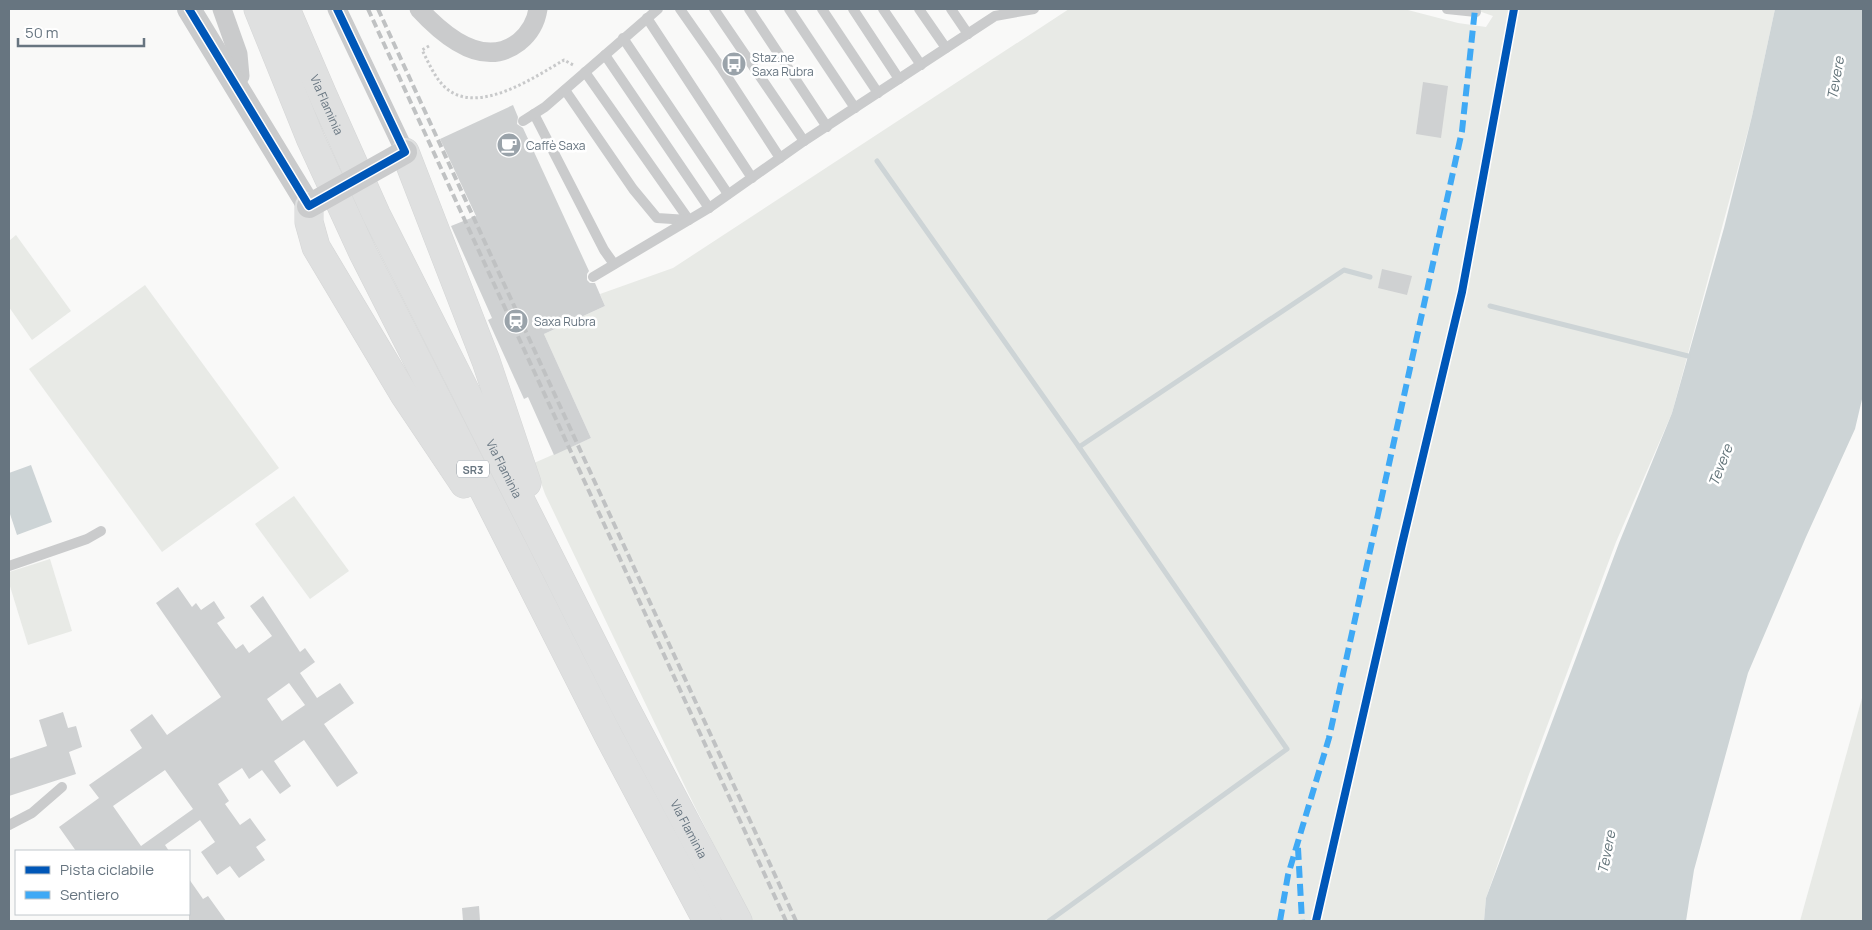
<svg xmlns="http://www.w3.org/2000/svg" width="1872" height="930" viewBox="0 0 1872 930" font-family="Manrope,sans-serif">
  <rect width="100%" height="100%" fill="#f9f9f8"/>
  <!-- green -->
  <g fill="#e8eae6">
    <polygon points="1069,9 1404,9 1458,23 1486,27 1493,16 1473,9 1775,9 1752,116 1672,413 1616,542 1528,777 1486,898 1484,921 752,921 693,803 545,494 534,463 591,438 544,334 605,306 600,294 673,268"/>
    <polygon points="16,235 71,311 32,340 9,307 9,241"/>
    <polygon points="145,285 279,468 162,552 29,369"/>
    <polygon points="294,496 349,571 310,599 255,524"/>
    <polygon points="50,559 72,631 28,645 9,583 9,572"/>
    <polygon points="1862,698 1863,921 1800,921"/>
  </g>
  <!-- water -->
  <g fill="#cdd4d6">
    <polygon points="1775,9 1863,9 1863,395 1855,429 1806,537 1748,673 1694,870 1686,921 1484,921 1486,898 1619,543 1672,413 1724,228 1752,116"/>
    <polygon points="31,465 52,522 17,535 9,511 9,473"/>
  </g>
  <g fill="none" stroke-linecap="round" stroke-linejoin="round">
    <!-- stream -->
    <g stroke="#cdd4d6" stroke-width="5">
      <polyline points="877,161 1079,447 1344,270 1370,277"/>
      <polyline points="1490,306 1688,356"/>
      <polyline points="1049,921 1287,749 1079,447"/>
    </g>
  </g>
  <!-- building -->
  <g fill="#cfd1d2" fill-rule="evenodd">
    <polygon points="1423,82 1448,86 1441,138 1416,134"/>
    <polygon points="513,105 518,117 517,124 523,128 589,271 587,274 587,280 590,283 595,283 605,306 544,334 591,438 554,455 528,397 524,399 488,320 492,318 451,226 476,216 440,139"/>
    <polygon points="1382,269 1412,276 1407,295 1378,288"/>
    <path d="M 178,587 L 192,607 L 196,603 L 201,610 L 214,601 L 225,618 L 217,623 L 236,649 L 243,644 L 249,653 L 272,636 L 250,606 L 263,596 L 300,652 L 305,648 L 315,662 L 300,673 L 317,698 L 340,683 L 354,703 L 324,724 L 358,773 L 337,787 L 304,740 L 274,761 L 291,786 L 280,794 L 262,770 L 249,779 L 242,768 L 218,784 L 229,801 L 225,804 L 240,825 L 250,818 L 266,840 L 256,847 L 265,860 L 239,878 L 230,866 L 217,875 L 201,852 L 215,842 L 200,820 L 165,845 L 169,851 L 76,851 L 59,827 L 99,798 L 89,785 L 142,748 L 130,730 L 152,714 L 167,735 L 221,697 L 156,603 ZM 289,683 L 305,705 L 282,721 L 267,699 ZM 165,770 L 193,809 L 141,846 L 113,806 Z"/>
    <polygon points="63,712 68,728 76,726 82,747 69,752 76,774 9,796 9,759 47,746 39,720"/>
    <polygon points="189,879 203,899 208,896 226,921 189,921"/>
    <polygon points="479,906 480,921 463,921 462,908"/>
  </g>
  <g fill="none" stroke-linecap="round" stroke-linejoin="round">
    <defs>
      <g id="trunk">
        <polyline points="258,9 311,140 363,253 608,735 707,921"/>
        <path id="s1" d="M 286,9 L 322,93 L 376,214 L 625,707 L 738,921"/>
        <polyline points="405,152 486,361 527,483"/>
        <polyline points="309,206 309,222 316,247 405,396 464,484"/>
      </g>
    </defs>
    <!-- trunk casing -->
    <use href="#trunk" stroke="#d5d6d6" stroke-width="29"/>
    <!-- path -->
    <path stroke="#c8c9ca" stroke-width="3" stroke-dasharray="2.5 2.5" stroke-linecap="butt" d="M 429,46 L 422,50 C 429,63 435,79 447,89 C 479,115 535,77 564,60 L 575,66"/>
    <!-- service -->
    <g stroke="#cacbcc" stroke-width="10">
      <polyline points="680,9 722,69 780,158"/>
      <polyline points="714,9 804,141"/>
      <polyline points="749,9 827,127"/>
      <polyline points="789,9 855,108"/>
      <polyline points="822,9 878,93"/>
      <polyline points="853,9 899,79"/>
      <polyline points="883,9 921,65"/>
      <polyline points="919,9 946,48"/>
      <polyline points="951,9 968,34"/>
      <polyline points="1447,9 1476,12"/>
      <polyline points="647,18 752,178"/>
      <polyline points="623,38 728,194"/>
      <polyline points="605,55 709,208"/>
      <polyline points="585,72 689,220"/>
      <polyline points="565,90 633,189 657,218 688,220"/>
      <polyline points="534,114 604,250 614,264"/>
      <polyline points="523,121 545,107 658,9"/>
      <polyline points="593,277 709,208 804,141 995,16 1034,9"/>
      <polyline points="9,566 87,539 101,531"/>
      <polyline points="9,825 32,813 62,787"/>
    </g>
    <!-- minor -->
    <g stroke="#cacbcc" stroke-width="19">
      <polyline points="222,9 238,54 240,76 235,83"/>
      <polyline points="337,9 405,152"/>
      <path d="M 419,9 C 443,35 483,70 519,42 C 530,33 536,22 538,9"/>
    </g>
    <!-- tertiary -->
    <polyline stroke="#cacbcc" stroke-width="24" points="189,9 309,206"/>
    <!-- trunk -->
    <use href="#trunk" stroke="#dfe0e0" stroke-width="28"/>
    <!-- rail -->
    <g stroke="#c0c2c3" stroke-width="4" stroke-dasharray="8 4" stroke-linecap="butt">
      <polyline points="368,9 786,921"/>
      <polyline points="378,9 796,921"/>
    </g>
    <!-- tertiary-bridge -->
    <polyline stroke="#cacbcc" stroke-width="24" points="309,206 405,152"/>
    <!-- quiet -->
    <g stroke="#3fa9f5" stroke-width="6" stroke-dasharray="12 6" stroke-linecap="butt">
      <polyline points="1298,848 1302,921"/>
      <polyline points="1280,921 1288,875 1329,738 1462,131 1475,9"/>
    </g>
    <defs>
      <g id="cycleway">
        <polyline points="189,9 309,206 405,152 337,9"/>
        <polyline points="1316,921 1402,544 1462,292 1514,9"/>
      </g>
    </defs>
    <!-- cycleway casing -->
    <use href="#cycleway" stroke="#fff" stroke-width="11"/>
    <!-- cycleway -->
    <use href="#cycleway" stroke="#0057b8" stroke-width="8"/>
  </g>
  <!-- icons -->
  <defs>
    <symbol id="bus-disc" viewBox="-11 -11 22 22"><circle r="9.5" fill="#9aa3aa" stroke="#fff"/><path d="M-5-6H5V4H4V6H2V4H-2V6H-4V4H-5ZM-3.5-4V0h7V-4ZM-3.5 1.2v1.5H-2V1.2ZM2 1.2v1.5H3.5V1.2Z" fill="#fff"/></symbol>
    <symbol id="cafe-disc" viewBox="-11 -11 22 22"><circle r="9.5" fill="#9aa3aa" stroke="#fff"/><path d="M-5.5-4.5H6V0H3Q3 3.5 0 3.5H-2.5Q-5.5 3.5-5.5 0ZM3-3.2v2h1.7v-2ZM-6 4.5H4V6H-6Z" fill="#fff"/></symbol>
    <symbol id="station-disc" viewBox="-11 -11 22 22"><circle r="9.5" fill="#9aa3aa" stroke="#fff"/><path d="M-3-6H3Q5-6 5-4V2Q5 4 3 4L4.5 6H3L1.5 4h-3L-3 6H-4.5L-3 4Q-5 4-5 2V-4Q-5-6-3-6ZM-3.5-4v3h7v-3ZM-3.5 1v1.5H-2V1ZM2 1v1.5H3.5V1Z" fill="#fff"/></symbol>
  </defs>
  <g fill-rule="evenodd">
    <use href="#bus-disc" x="720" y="50" width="28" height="28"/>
    <use href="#cafe-disc" x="495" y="131" width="28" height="28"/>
    <use href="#station-disc" x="502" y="307" width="28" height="28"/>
  </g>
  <g text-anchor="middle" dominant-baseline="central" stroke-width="5" stroke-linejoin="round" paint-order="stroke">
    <!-- shield labels -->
    <rect fill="#fff" stroke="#959ea6" stroke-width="1" x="457" y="460.5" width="32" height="17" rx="4"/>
    <g font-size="11" font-weight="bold" fill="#677580">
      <text x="473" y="469">SR3</text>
    </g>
    <!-- poi labels -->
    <g font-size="12" fill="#677580" stroke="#fff" text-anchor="start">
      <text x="752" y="57">Staz.ne<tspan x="752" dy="14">Saxa Rubra</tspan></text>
      <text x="526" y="145">Caffè Saxa</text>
      <text x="534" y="321">Saxa Rubra</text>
    </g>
    <!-- street labels -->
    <g font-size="12" fill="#677580" stroke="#fff">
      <text stroke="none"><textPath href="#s1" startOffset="104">Via Flaminia</textPath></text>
      <text stroke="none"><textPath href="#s1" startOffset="509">Via Flaminia</textPath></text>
      <text stroke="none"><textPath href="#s1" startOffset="914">Via Flaminia</textPath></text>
    </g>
    <!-- water labels -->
    <g font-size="14" font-style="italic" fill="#627379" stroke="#fff">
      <text transform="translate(1835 78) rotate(-80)">Tevere</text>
      <text transform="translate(1720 465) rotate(-69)">Tevere</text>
      <text transform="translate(1606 852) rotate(-79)">Tevere</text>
    </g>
  </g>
  <!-- border -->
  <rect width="1872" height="930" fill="none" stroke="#677580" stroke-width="20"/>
  <!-- legend -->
  <rect x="15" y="850" width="175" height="65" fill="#ffffff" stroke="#c2c8cc"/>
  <rect x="25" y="866" width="25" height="8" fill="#0057b8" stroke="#c2c8cc"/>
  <text x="60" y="875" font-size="15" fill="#677580">Pista ciclabile</text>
  <rect x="25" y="891" width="25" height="8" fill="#3fa9f5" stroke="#c2c8cc"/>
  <text x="60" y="900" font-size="15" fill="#677580">Sentiero</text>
  <!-- scale -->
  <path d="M18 38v8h126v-8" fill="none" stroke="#677580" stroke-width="2.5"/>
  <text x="25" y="38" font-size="15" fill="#677580" stroke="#ffffff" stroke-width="4" paint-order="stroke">50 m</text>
</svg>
